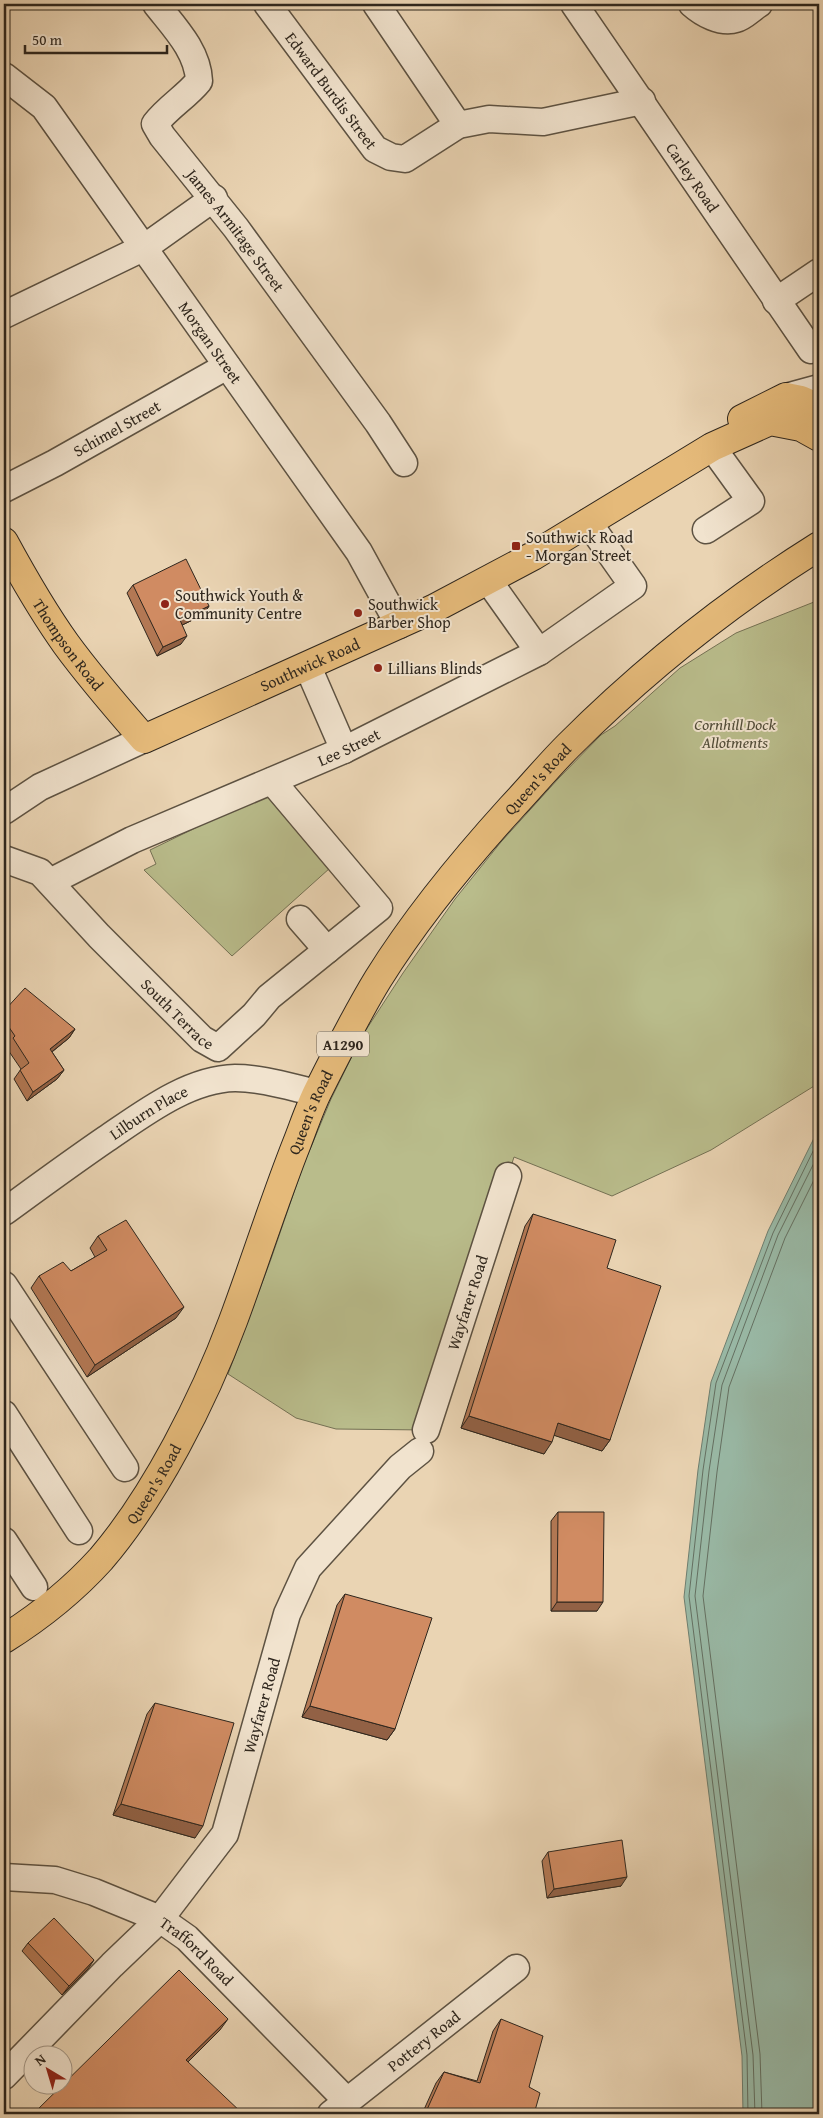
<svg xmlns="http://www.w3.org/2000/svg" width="823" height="2118" viewBox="0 0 823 2118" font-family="'Gentium Book Plus',serif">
  <rect width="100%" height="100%" fill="#ead4b3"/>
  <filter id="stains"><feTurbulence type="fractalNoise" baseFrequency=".004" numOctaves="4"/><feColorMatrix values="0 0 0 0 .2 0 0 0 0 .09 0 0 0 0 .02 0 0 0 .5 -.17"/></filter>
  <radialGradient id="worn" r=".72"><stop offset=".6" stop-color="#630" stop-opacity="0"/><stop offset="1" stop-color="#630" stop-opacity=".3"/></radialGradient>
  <!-- green -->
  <g fill="#b9bc8b" stroke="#747154">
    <polygon points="819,600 819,1083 711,1150 612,1196 514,1157 426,1430 336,1429 296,1418 228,1374 271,1259 303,1166 331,1099 362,1036 403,973 455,899 501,842 558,779 601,735 615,726 680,668 736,633"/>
    <polygon points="265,794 330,868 232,956 144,870 156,864 150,850"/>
  </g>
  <!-- water -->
  <polygon fill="#99b9a6" stroke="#6e7e6f" points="819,1128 819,2114 743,2114 742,2056 684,1597 698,1470 711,1382 768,1231"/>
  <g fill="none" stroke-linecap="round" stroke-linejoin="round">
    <!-- shore -->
    <g stroke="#647062" stroke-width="1">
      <polyline points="748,2114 747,2055 689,1596 703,1470 716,1383 773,1233 819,1139"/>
      <polyline points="755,2114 753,2055 695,1596 709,1471 722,1385 778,1235 819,1153"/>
      <polyline points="762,2114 760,2054 703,1596 717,1472 729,1387 785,1238 819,1170"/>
    </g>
    <defs>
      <g id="minor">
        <path id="s1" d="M 156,4 C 174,27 198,51 199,81 C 186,97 168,107 155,124 L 162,136 L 236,228 L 378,423 L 404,463"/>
        <path id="s2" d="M 267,4 L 375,149 L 391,157 L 405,159 L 458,125 L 489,119 L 543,122 L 642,101"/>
        <polyline points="376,4 458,125"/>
        <path id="s3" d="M 574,4 L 811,350"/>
        <path d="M 692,4 C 702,13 721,24 736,19 C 744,17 752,8 759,4"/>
        <path id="s4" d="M 4,76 L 44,107 L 359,552 L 399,625"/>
        <polyline points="776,301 819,272"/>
        <polyline points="4,315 145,247 214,198"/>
        <polyline points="786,397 819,388"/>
        <path id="s5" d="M 4,489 L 55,463 L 227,366"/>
        <polyline points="706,530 751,501 712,447"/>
        <polyline points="488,580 539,652"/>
        <polyline points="308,667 344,750"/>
        <polyline points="4,811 40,787 144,739"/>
        <path id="s6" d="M 4,859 L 40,872 L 99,936 L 202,1039 L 218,1048 L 254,1015 L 269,997 L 379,908 L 272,781"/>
        <path id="s7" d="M 50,882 L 132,840 L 344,750 L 539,652 L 633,586 L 588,522"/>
        <polyline points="300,919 327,950"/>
        <path id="s8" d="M 4,1212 C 37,1188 71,1163 106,1139 C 143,1114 188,1079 235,1078 C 262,1078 290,1087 317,1093"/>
        <polyline points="4,1285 125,1468"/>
        <polyline points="4,1414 79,1531"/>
        <path id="s9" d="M 426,1430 L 508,1176"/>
        <polyline points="4,1541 34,1587"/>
        <path id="s10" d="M 4,1877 L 55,1880 L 94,1892 L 160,1919 L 187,1938 L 347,2101"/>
        <path id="s11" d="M 4,2076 L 112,1965 L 160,1919 L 225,1834 L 287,1614 L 308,1568 L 400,1467 L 420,1451"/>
        <path id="s12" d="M 331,2114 L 516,1968"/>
      </g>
      <g id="major">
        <polyline points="742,419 786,397 801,400 819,408"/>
        <path id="s13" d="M 4,542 C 23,577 43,612 66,644 C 90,677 117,708 144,739 L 433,609 L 533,556 L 712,447 L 770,421 L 801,427 L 819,437"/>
        <path id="s14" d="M 4,1639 C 39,1617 73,1590 101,1559 C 155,1496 204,1399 233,1321 C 255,1262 274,1201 297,1143 C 304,1125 310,1107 318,1091 C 337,1053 356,1015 378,979 C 416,918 462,862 511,808 C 530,788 548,766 568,746 C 644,670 728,603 819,546"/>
      </g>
    </defs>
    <!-- minor casing -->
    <use href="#minor" stroke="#5d5242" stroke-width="29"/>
    <!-- major casing -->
    <use href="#major" stroke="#2e261d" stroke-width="30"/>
    <!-- minor -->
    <use href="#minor" stroke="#f1e3ce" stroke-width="26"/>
    <!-- major -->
    <use href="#major" stroke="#e5ba7a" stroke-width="28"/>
  </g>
  <!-- wall -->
  <g fill="#b37854" stroke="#2e261d">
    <polygon points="133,585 209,606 203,615 182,625 181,644 157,656 127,593"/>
    <polygon points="4,1011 75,1029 69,1038 52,1052 64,1070 57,1079 27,1101 14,1079 21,1069 6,1047 8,1044 4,1038"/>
    <polygon points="533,1214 607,1268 610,1440 602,1451 554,1435 544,1454 461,1428 525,1226"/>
    <polygon points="98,1236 176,1318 87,1377 31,1288 39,1276 71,1271 95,1257 90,1248"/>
    <polygon points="558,1512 597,1611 551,1611 551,1521"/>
    <polygon points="345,1594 395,1729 387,1740 302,1717 337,1605"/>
    <polygon points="155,1703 195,1838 113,1815 147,1714"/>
    <polygon points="548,1852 621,1886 547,1898 542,1861"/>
    <polygon points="28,1943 88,1969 62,1995 22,1951"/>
    <polygon points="501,2019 529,2087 534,2114 422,2114 436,2083 444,2072 477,2081 493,2031"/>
  </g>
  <!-- shaded-wall -->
  <g fill="#926145" stroke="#2e261d">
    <polygon points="209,606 203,615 174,629 180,620"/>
    <polygon points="187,636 181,644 157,656 163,647"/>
    <polygon points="75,1029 69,1038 44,1058 50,1049"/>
    <polygon points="64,1070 57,1079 27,1101 33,1092"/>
    <polygon points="184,1307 176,1318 87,1377 95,1365"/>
    <polygon points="469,1416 552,1442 544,1454 461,1428"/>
    <polygon points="558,1423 610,1440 602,1451 550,1434"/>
    <polygon points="557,1602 603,1602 597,1611 551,1611"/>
    <polygon points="310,1706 395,1729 387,1740 302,1717"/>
    <polygon points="121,1804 203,1826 195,1838 113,1815"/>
    <polygon points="627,1877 621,1886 547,1898 554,1889"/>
    <polygon points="94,1960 88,1969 62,1995 69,1986"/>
    <polygon points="228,2019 220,2030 178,2072 186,2060"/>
  </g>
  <!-- building -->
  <g fill="#d08b62" stroke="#2e261d">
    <polygon points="186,559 209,606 180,620 187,636 163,647 133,585"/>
    <polygon points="25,988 75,1029 50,1049 64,1070 33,1092 20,1070 29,1063 13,1038 15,1036 4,1020 4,1011"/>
    <polygon points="533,1214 616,1240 607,1268 661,1286 610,1440 558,1423 552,1442 469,1416"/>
    <polygon points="126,1220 184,1307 95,1365 39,1276 63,1262 71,1271 107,1250 98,1236"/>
    <polygon points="558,1512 604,1512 603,1602 557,1602"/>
    <polygon points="345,1594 432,1618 395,1729 310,1706"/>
    <polygon points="155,1703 234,1723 203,1826 121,1804"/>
    <polygon points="622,1840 627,1877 554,1889 548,1852"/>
    <polygon points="54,1918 94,1960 69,1986 28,1943"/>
    <polygon points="179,1970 228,2019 186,2060 243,2114 33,2114"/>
    <polygon points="501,2019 543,2036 529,2087 540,2093 534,2114 425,2114 444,2072 480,2083"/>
  </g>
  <!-- markers -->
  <g fill="#8f2418" stroke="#f1e3ce" stroke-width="2">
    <rect x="511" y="541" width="10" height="10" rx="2.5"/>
    <circle cx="165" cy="604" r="5"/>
    <circle cx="358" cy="613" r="5"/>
    <circle cx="378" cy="668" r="5"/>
  </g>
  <g text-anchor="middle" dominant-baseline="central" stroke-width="4" stroke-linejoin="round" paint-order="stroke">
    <!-- shield labels -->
    <rect fill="#f1e3ce" stroke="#685f52" stroke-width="1" x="317" y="1031.5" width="52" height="25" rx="4"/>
    <g font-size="15" font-weight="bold" fill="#2e261d">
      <text x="343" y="1044">A1290</text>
    </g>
    <!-- street labels -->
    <g font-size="16" fill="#2e261d" stroke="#f1e3ce">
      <text stroke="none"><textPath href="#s2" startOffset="108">Edward Burdis Street</textPath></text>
      <text stroke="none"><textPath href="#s3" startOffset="210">Carley Road</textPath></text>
      <text stroke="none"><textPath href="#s1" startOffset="285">James Armitage Street</textPath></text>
      <text stroke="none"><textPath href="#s4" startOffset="339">Morgan Street</textPath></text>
      <text stroke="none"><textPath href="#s5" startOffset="128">Schimel Street</textPath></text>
      <text stroke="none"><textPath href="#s13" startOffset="121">Thompson Road</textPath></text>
      <text stroke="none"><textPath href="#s13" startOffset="424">Southwick Road</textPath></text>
      <text stroke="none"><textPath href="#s7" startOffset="328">Lee Street</textPath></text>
      <text stroke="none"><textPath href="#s14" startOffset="1028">Queen's Road</textPath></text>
      <text stroke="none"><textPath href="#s6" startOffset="236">South Terrace</textPath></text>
      <text stroke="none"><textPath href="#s14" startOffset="622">Queen's Road</textPath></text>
      <text stroke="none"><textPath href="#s8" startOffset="176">Lilburn Place</textPath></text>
      <text stroke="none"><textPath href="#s9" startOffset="134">Wayfarer Road</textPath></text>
      <text stroke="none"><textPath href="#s14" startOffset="218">Queen's Road</textPath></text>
      <text stroke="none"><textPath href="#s11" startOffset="462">Wayfarer Road</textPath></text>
      <text stroke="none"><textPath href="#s10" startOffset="212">Trafford Road</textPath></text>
      <text stroke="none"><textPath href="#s12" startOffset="118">Pottery Road</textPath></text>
    </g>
    <!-- poi labels -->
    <g font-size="16" fill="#2e261d" stroke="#f1e3ce" text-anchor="start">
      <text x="526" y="537">Southwick Road<tspan x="526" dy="18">- Morgan Street</tspan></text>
      <text x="175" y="595">Southwick Youth &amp;<tspan x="175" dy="18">Community Centre</tspan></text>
      <text x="368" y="604">Southwick<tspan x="368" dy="18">Barber Shop</tspan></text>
      <text x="388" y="668">Lillians Blinds</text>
    </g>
    <!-- park labels -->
    <g font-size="16" font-style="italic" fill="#514c38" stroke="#f1e3ce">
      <text x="735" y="724">Cornhill Dock<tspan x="735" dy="18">Allotments</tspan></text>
    </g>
  </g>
  <!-- margin -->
  <rect width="823" height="2118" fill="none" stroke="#ead4b3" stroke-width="20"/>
  <rect x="5" y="5" width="813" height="2108" fill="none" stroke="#2e261d" stroke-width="2.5"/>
  <rect x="10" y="10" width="803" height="2098" fill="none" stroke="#2e261d"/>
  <!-- north arrow -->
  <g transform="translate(48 2070) rotate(322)"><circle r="24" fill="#f1e3ce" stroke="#a39787"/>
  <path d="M0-4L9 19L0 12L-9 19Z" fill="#8f2418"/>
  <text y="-8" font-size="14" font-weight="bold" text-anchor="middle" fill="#2e261d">N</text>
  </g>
  <!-- scale -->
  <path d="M25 45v8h142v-8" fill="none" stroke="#2e261d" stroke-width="2.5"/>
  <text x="32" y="45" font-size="15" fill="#2e261d" stroke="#f1e3ce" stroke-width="4" paint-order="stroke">50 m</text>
  <rect width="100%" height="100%" filter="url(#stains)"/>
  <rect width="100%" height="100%" fill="url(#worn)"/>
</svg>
